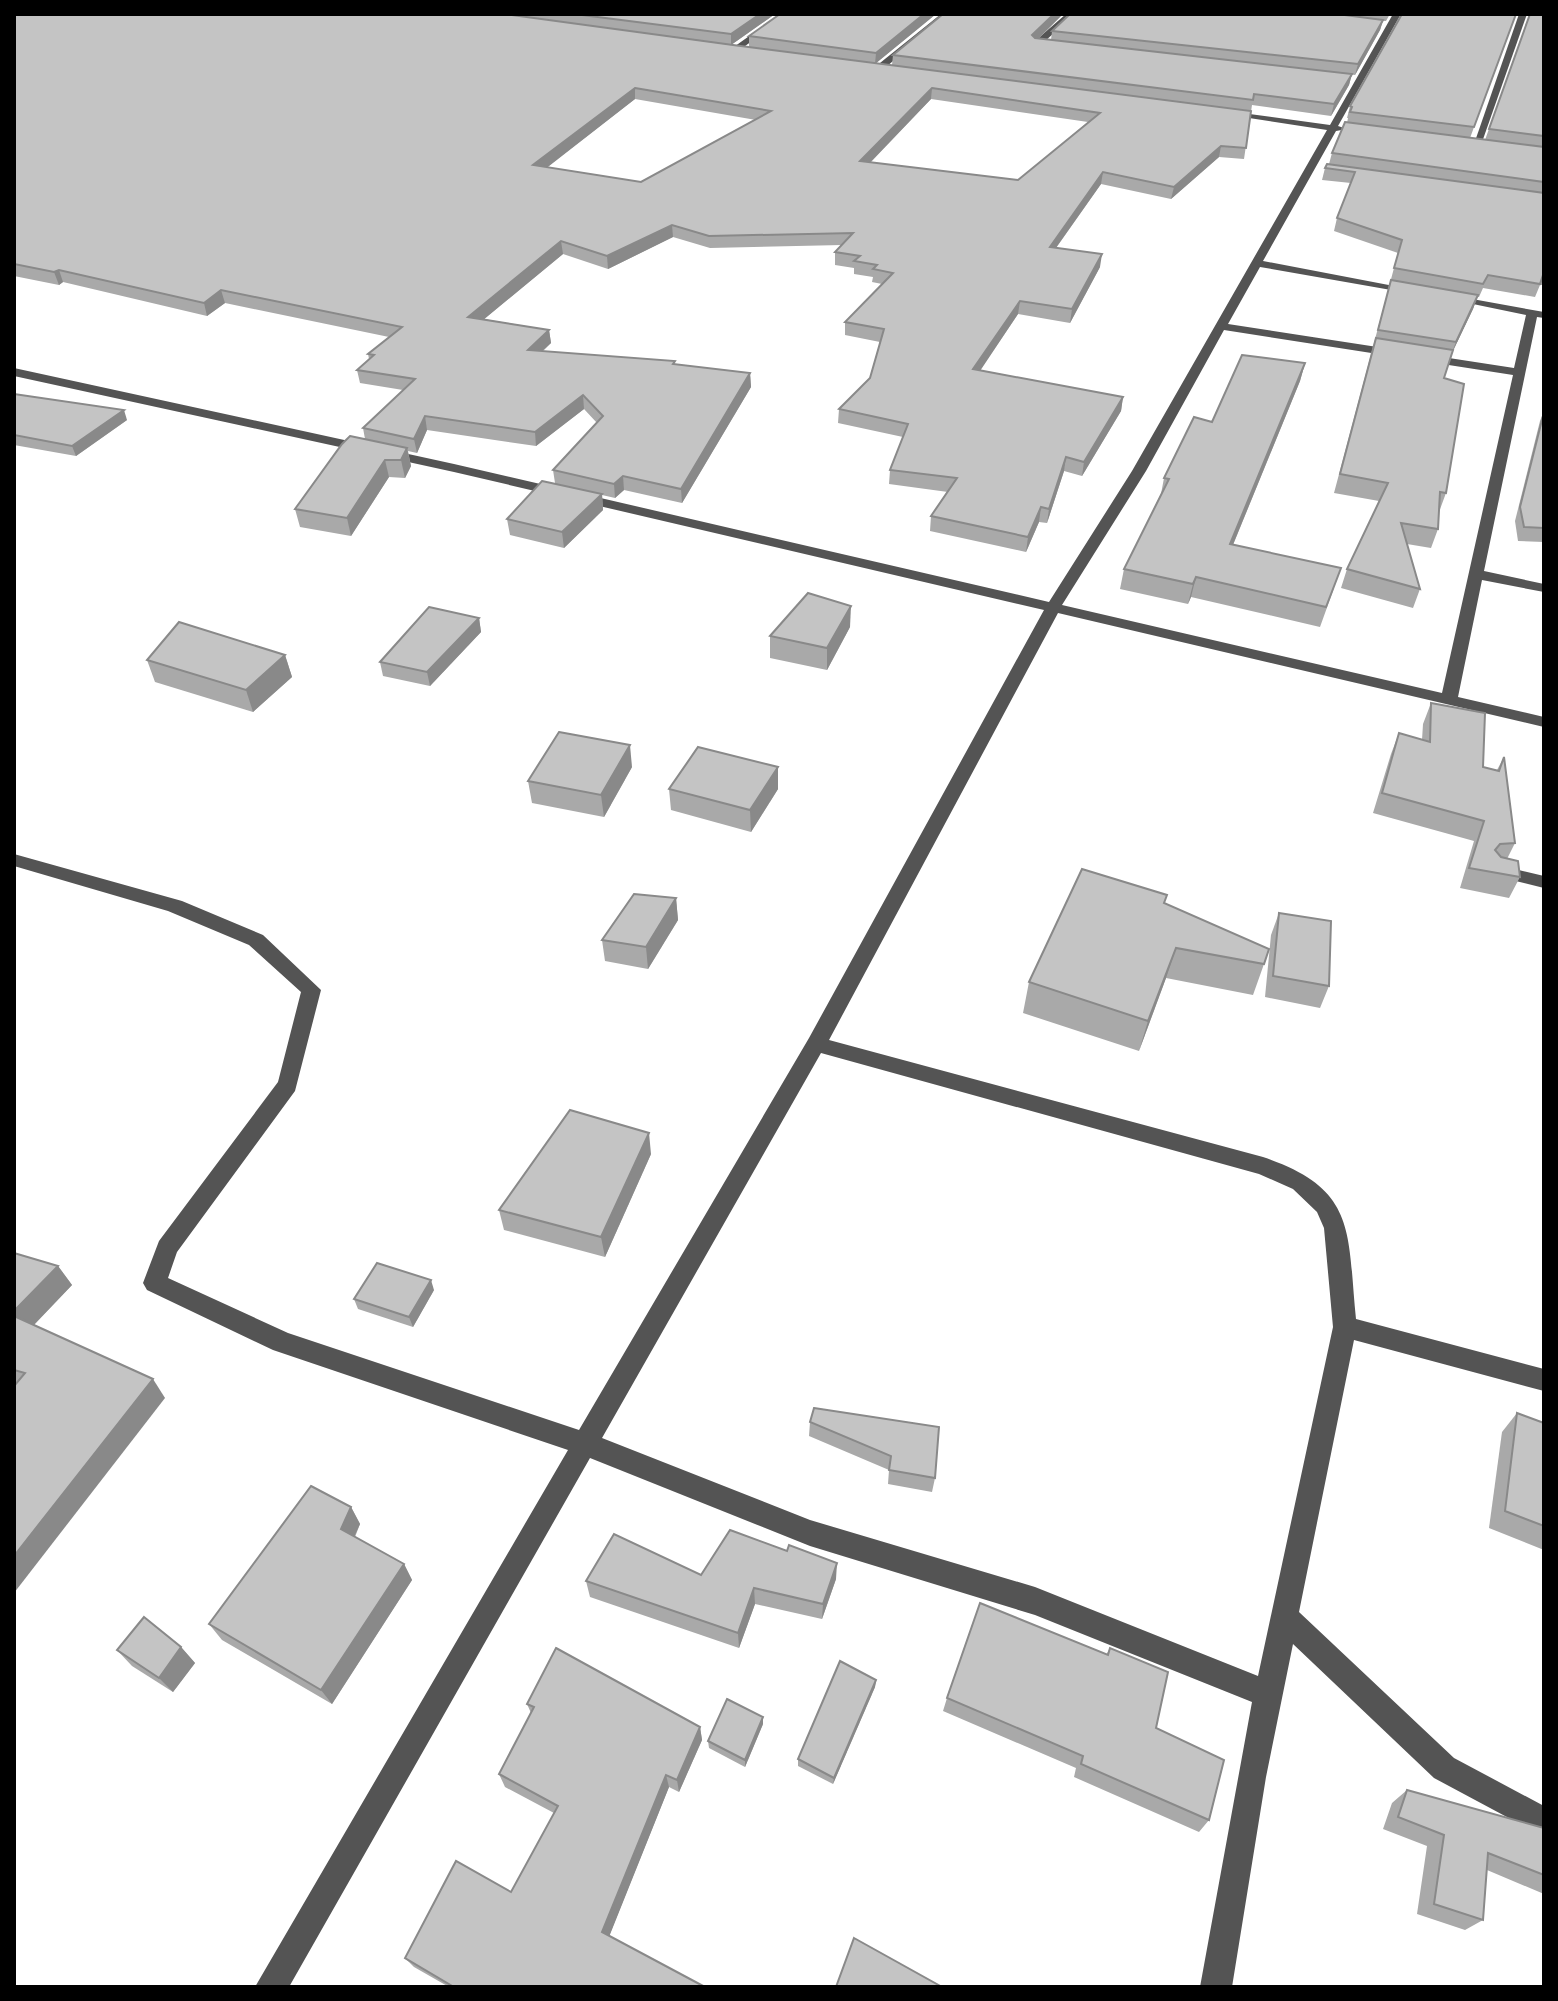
<svg xmlns="http://www.w3.org/2000/svg" width="1558" height="2001" viewBox="0 0 1558 2001" font-family="Mulish,sans-serif">
  <rect width="100%" height="100%" fill="#fff"/>
  <g fill="none" stroke-linecap="round" stroke-linejoin="round">
    <!-- minor -->
    <g fill="#545454" fill-rule="evenodd">
      <polygon points="780,14 789,14 741,49 753,51 753,55 731,53 731,49"/>
      <polygon points="941,14 950,14 881,71 875,71 875,67"/>
      <polygon points="1066,14 1075,14 1044,42 1060,47 1060,51 1035,45 1035,41"/>
      <path d="M 1393,14 L 1401,14 L 1338,126 L 1347,129 L 1336,131 L 1263,261 L 1420,291 L 1414,294 L 1260,267 L 1228,324 L 1514,368 L 1526,315 L 1444,298 L 1450,295 L 1544,312 L 1544,318 L 1537,317 L 1484,571 L 1544,584 L 1544,592 L 1482,580 L 1458,697 L 1544,717 L 1544,727 L 1058,613 L 829,1040 L 1263,1157 C 1358,1189 1347,1232 1356,1319 L 1544,1369 L 1544,1391 L 1354,1340 L 1299,1612 L 1454,1758 L 1544,1806 L 1544,1837 L 1434,1778 L 1293,1644 L 1266,1777 L 1232,1987 L 1200,1987 L 1252,1702 L 1035,1615 L 810,1546 L 590,1458 L 289,1987 L 255,1987 L 568,1450 L 273,1350 L 147,1290 L 143,1283 L 159,1241 L 278,1082 L 301,992 L 249,945 L 168,911 L 14,866 L 14,854 L 182,901 L 263,935 L 321,990 L 295,1091 L 177,1252 L 168,1278 L 288,1333 L 579,1430 L 809,1038 L 1044,610 L 454,472 L 14,376 L 14,368 L 454,464 L 1049,602 L 1132,471 L 1327,130 L 1223,114 L 1227,111 L 1330,125 ZM 1224,330 L 1513,375 L 1442,693 L 1062,605 L 1146,471 ZM 821,1053 L 1259,1174 L 1293,1189 L 1317,1212 L 1324,1228 L 1333,1327 L 1258,1676 L 1035,1587 L 810,1520 L 602,1438 Z"/>
      <polygon points="1519,14 1527,14 1481,145 1473,147"/>
      <polygon points="1497,865 1544,876 1544,888 1491,875 1488,871 1491,867"/>
    </g>
  </g>
  <!-- wall -->
  <g fill="#a9a9a9" fill-rule="evenodd">
    <path d="M 14,14 L 775,14 L 731,45 L 749,47 L 749,36 L 780,14 L 936,14 L 876,63 L 892,65 L 893,55 L 1063,14 L 1038,39 L 1051,40 L 1052,31 L 1070,14 L 1390,14 L 1386,21 L 1383,21 L 1380,30 L 1355,75 L 1338,73 L 1352,74 L 1349,85 L 1331,116 L 1252,105 L 1244,159 L 1219,157 L 1171,199 L 1101,184 L 1056,248 L 1100,267 L 1070,323 L 1018,314 L 980,370 L 1123,397 L 1121,411 L 1082,476 L 1064,471 L 1047,523 L 1039,522 L 1026,552 L 930,531 L 931,516 L 948,492 L 889,484 L 890,470 L 903,437 L 838,423 L 839,409 L 870,378 L 880,342 L 845,335 L 845,322 L 882,284 L 872,282 L 873,277 L 854,274 L 854,268 L 835,265 L 835,252 L 842,245 L 710,248 L 673,237 L 608,269 L 563,254 L 484,319 L 549,330 L 551,343 L 543,351 L 750,373 L 751,387 L 682,503 L 624,490 L 615,498 L 602,495 L 603,510 L 564,548 L 510,535 L 507,519 L 555,483 L 553,470 L 597,423 L 584,409 L 536,446 L 427,430 L 417,453 L 408,451 L 411,466 L 405,478 L 389,477 L 351,536 L 300,527 L 295,509 L 365,439 L 363,428 L 403,390 L 360,383 L 357,370 L 369,359 L 368,354 L 389,337 L 225,303 L 207,316 L 63,282 L 59,285 L 14,276 ZM 635,99 L 756,120 L 641,182 L 547,167 ZM 931,99 L 1088,122 L 1018,180 L 870,163 Z"/>
    <polygon points="1516,14 1470,138 1485,140 1530,14 1544,14 1544,285 1540,285 1535,297 1483,288 1479,297 1477,297 1473,309 1452,353 1444,378 1446,493 1439,512 1438,529 1431,548 1407,544 1420,589 1413,608 1341,588 1347,569 1379,501 1334,493 1398,253 1334,231 1337,218 1351,183 1322,180 1325,168 1329,164 1332,153 1347,123 1348,118 1347,118 1350,106"/>
    <polygon points="1305,363 1300,381 1233,545 1334,588 1320,627 1191,597 1188,604 1120,589 1124,569 1161,494 1164,478 1212,422"/>
    <polygon points="14,394 127,420 76,456 14,445"/>
    <polygon points="1544,411 1544,542 1518,541 1515,521 1540,421"/>
    <polygon points="479,618 481,632 430,686 383,676 380,662"/>
    <polygon points="850,627 827,670 770,658 770,636"/>
    <polygon points="285,655 292,677 253,712 155,682 147,660"/>
    <polygon points="1431,703 1483,767 1497,770 1504,757 1515,843 1507,859 1520,877 1509,898 1460,888 1474,841 1373,813 1391,754 1399,733 1422,740 1423,724"/>
    <polygon points="632,767 604,817 532,803 528,781"/>
    <polygon points="778,767 778,789 751,832 671,810 669,789"/>
    <polygon points="676,898 678,920 648,969 605,961 602,940"/>
    <polygon points="1165,903 1264,964 1253,995 1166,978 1139,1051 1023,1013 1029,982"/>
    <polygon points="1279,913 1329,986 1320,1008 1265,997 1271,935"/>
    <polygon points="651,1154 605,1257 504,1230 499,1210"/>
    <polygon points="14,1253 58,1266 72,1285 34,1325 165,1398 14,1384"/>
    <polygon points="434,1290 413,1327 358,1309 354,1299"/>
    <polygon points="814,1408 935,1478 932,1492 888,1484 889,1470 809,1436 810,1422"/>
    <polygon points="1517,1413 1544,1423 1544,1550 1489,1528 1502,1432"/>
    <polygon points="351,1507 360,1524 355,1537 404,1564 412,1580 332,1704 222,1640 209,1624"/>
    <polygon points="701,1575 836,1579 822,1619 755,1604 739,1648 590,1597 586,1581"/>
    <polygon points="181,1647 195,1663 173,1692 132,1666 117,1650"/>
    <polygon points="1110,1648 1209,1820 1199,1832 1074,1777 1076,1768 943,1711 947,1698 1106,1655"/>
    <polygon points="876,1680 875,1687 833,1784 798,1766 798,1759"/>
    <polygon points="527,1704 700,1727 702,1740 679,1792 669,1787 609,1936 705,1987 449,1987 414,1967 405,1958 511,1892 554,1813 505,1787 499,1774 531,1713"/>
    <polygon points="763,1724 745,1767 709,1748 708,1741"/>
    <polygon points="1407,1790 1544,1828 1544,1894 1487,1870 1483,1920 1465,1930 1417,1914 1427,1846 1383,1829 1392,1803"/>
  </g>
  <!-- shaded-wall -->
  <g fill="#898989">
    <polygon points="760,14 775,14 731,45 731,34"/>
    <polygon points="924,14 936,14 875,64 876,53"/>
    <polygon points="1054,14 1063,14 1031,46 1032,35"/>
    <polygon points="1383,20 1380,30 1355,75 1358,64"/>
    <polygon points="1352,74 1349,85 1331,116 1334,104"/>
    <polygon points="635,88 635,99 535,177 533,165"/>
    <polygon points="932,88 931,99 860,173 860,161"/>
    <polygon points="1221,146 1219,157 1171,199 1174,187"/>
    <polygon points="1103,172 1101,184 1048,259 1050,247"/>
    <polygon points="672,225 673,237 608,269 607,256"/>
    <polygon points="561,241 563,254 471,330 468,317"/>
    <polygon points="1102,254 1100,267 1070,323 1072,309"/>
    <polygon points="59,270 63,282 59,285 54,272"/>
    <polygon points="221,290 225,303 207,316 204,303"/>
    <polygon points="1478,295 1473,309 1451,355 1456,342"/>
    <polygon points="1020,301 1018,314 972,383 973,369"/>
    <polygon points="549,330 551,343 529,363 528,350"/>
    <polygon points="1305,363 1300,381 1225,564 1230,544"/>
    <polygon points="750,373 751,387 682,503 681,489"/>
    <polygon points="583,395 584,409 536,446 535,432"/>
    <polygon points="1123,397 1121,411 1082,476 1084,462"/>
    <polygon points="124,410 127,420 76,456 72,446"/>
    <polygon points="425,416 427,430 417,453 414,439"/>
    <polygon points="407,448 411,466 405,478 401,460"/>
    <polygon points="1066,457 1064,471 1047,523 1049,509"/>
    <polygon points="385,460 389,477 351,536 347,518"/>
    <polygon points="623,476 624,490 615,498 614,484"/>
    <polygon points="602,494 603,510 564,548 562,532"/>
    <polygon points="1041,507 1039,522 1026,552 1028,537"/>
    <polygon points="1196,577 1191,597 1188,604 1193,584"/>
    <polygon points="851,606 850,627 827,670 827,648"/>
    <polygon points="479,618 481,632 430,686 427,672"/>
    <polygon points="285,655 292,677 253,712 246,690"/>
    <polygon points="630,745 632,767 604,817 601,795"/>
    <polygon points="778,767 778,789 751,832 750,810"/>
    <polygon points="676,898 678,920 648,969 646,947"/>
    <polygon points="1176,948 1166,978 1139,1051 1148,1021"/>
    <polygon points="649,1133 651,1154 605,1257 601,1237"/>
    <polygon points="58,1266 72,1285 26,1333 14,1319 14,1311"/>
    <polygon points="431,1280 434,1290 413,1327 409,1317"/>
    <polygon points="153,1379 165,1398 14,1593 14,1556"/>
    <polygon points="351,1507 360,1524 350,1546 341,1529"/>
    <polygon points="837,1563 836,1579 822,1619 823,1604"/>
    <polygon points="404,1564 412,1580 332,1704 321,1690"/>
    <polygon points="754,1588 755,1604 739,1648 738,1633"/>
    <polygon points="181,1647 195,1663 173,1692 159,1678"/>
    <polygon points="876,1680 875,1687 833,1784 834,1778"/>
    <polygon points="763,1717 763,1724 745,1767 745,1760"/>
    <polygon points="700,1727 702,1740 679,1792 677,1780"/>
    <polygon points="666,1775 669,1787 607,1942 602,1932"/>
  </g>
  <!-- building -->
  <g fill="#c4c4c4" stroke="#898989" stroke-width="2" fill-rule="evenodd">
    <path d="M 14,14 L 505,14 L 733,45 L 1251,111 L 1246,148 L 1221,146 L 1174,187 L 1103,172 L 1050,247 L 1102,254 L 1072,309 L 1020,301 L 973,369 L 1123,397 L 1084,462 L 1066,457 L 1049,509 L 1041,507 L 1028,537 L 931,516 L 957,478 L 890,470 L 908,424 L 839,409 L 870,378 L 884,329 L 845,322 L 893,273 L 873,269 L 877,265 L 854,261 L 860,256 L 835,252 L 853,233 L 709,236 L 672,225 L 607,256 L 561,241 L 468,317 L 549,330 L 528,350 L 675,361 L 673,364 L 750,373 L 681,489 L 623,476 L 614,484 L 553,470 L 603,416 L 583,395 L 535,432 L 425,416 L 414,439 L 363,428 L 415,379 L 357,370 L 374,355 L 368,354 L 402,327 L 221,290 L 204,303 L 59,270 L 54,272 L 14,264 ZM 635,88 L 771,111 L 641,182 L 533,165 ZM 932,88 L 1100,113 L 1018,180 L 860,161 Z"/>
    <polygon points="574,14 760,14 731,34"/>
    <polygon points="780,14 924,14 876,53 749,36"/>
    <polygon points="943,14 1054,14 1032,35 1035,38 1352,74 1334,104 1254,94 1253,100 893,55"/>
    <polygon points="1070,14 1337,14 1383,20 1358,64 1052,31"/>
    <polygon points="1402,14 1516,14 1474,127 1350,112 1352,107 1350,106"/>
    <polygon points="1530,14 1544,14 1544,136 1489,129"/>
    <polygon points="1345,122 1544,147 1544,182 1332,153"/>
    <polygon points="1327,164 1544,193 1544,272 1540,284 1488,275 1483,284 1394,268 1402,240 1337,218 1355,172 1325,168"/>
    <polygon points="1391,280 1478,295 1456,342 1378,330"/>
    <polygon points="1376,338 1453,350 1444,378 1464,384 1446,493 1440,492 1438,529 1401,523 1420,589 1347,569 1388,483 1340,474"/>
    <polygon points="1242,355 1305,363 1230,544 1341,568 1326,607 1196,577 1193,584 1124,569 1169,479 1164,478 1194,417 1212,422"/>
    <polygon points="14,394 124,410 72,446 14,435"/>
    <polygon points="1544,412 1544,528 1524,527 1520,507"/>
    <polygon points="350,436 407,448 401,460 385,460 347,518 295,509 342,444"/>
    <polygon points="542,481 602,494 562,532 507,519"/>
    <polygon points="808,593 851,606 827,648 770,636"/>
    <polygon points="429,607 479,618 427,672 380,662"/>
    <polygon points="179,622 285,655 246,690 147,660"/>
    <polygon points="1431,703 1485,713 1483,767 1499,771 1504,757 1515,843 1500,844 1495,850 1501,857 1518,861 1520,877 1469,868 1484,821 1382,793 1399,733 1430,742"/>
    <polygon points="559,732 630,745 601,795 528,781"/>
    <polygon points="698,747 778,767 750,810 669,789"/>
    <polygon points="1082,869 1167,895 1164,903 1269,949 1264,964 1176,948 1148,1021 1029,982"/>
    <polygon points="634,894 676,898 646,947 602,940"/>
    <polygon points="1279,913 1331,921 1329,986 1273,976"/>
    <polygon points="570,1110 649,1133 601,1237 499,1210"/>
    <polygon points="14,1253 58,1266 14,1311"/>
    <polygon points="377,1263 431,1280 409,1317 354,1299"/>
    <polygon points="14,1316 153,1379 14,1556 14,1386 25,1373 14,1370"/>
    <polygon points="814,1408 939,1427 935,1478 889,1470 891,1456 810,1422"/>
    <polygon points="1517,1413 1544,1423 1544,1526 1505,1511"/>
    <polygon points="311,1486 351,1507 341,1529 404,1564 321,1690 209,1624"/>
    <polygon points="730,1530 787,1551 789,1545 837,1563 823,1604 754,1588 738,1633 586,1581 614,1534 701,1575"/>
    <polygon points="980,1603 1108,1655 1110,1648 1168,1672 1156,1728 1224,1760 1209,1820 1081,1764 1083,1756 947,1698"/>
    <polygon points="144,1617 181,1647 159,1678 117,1650"/>
    <polygon points="556,1648 700,1727 677,1780 666,1775 602,1932 705,1987 454,1987 405,1958 456,1861 511,1892 558,1806 499,1774 534,1707 527,1704"/>
    <polygon points="840,1661 876,1680 834,1778 798,1759"/>
    <polygon points="727,1699 763,1717 745,1760 708,1741"/>
    <polygon points="1407,1790 1544,1828 1544,1875 1488,1853 1483,1920 1434,1904 1444,1835 1398,1817"/>
    <polygon points="854,1938 942,1987 836,1987"/>
  </g>
  <!-- border -->
  <rect width="1558" height="2001" fill="none" stroke="#000000" stroke-width="32"/>
</svg>
